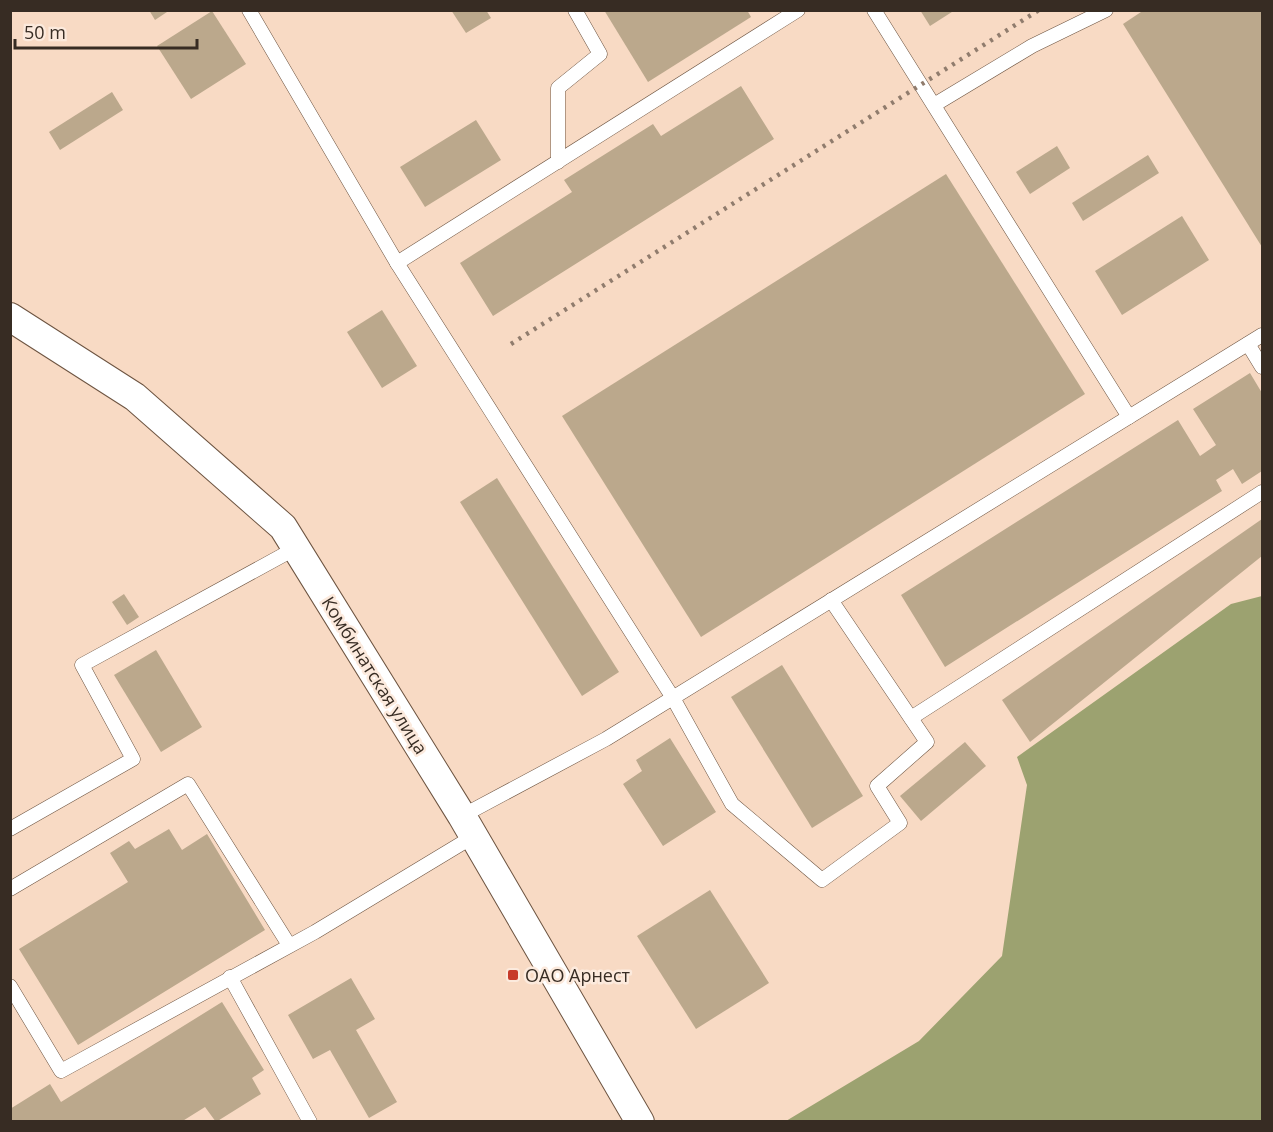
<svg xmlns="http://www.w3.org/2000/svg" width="1273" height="1132" viewBox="0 0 1273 1132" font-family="'Open Sans',sans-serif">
  <rect width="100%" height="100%" fill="#f8dac4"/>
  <!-- forest -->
  <polygon fill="#9ca270" points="1262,596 1262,1121 786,1121 919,1041 1002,956 1027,785 1017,757 1231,604"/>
  <!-- building -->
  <g fill="#bba88c">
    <polygon points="149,10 170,10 155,20"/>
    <polygon points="451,10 486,10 491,18 466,33"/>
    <polygon points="604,10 747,10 751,17 648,82"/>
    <polygon points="920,10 955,10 930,26"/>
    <polygon points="1144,10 1262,10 1262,247 1123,24"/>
    <polygon points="212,11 246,64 191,99 157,46"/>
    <polygon points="741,86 774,139 493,316 460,263 572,192 564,180 653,124 661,136"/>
    <polygon points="112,92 123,110 60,150 49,132"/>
    <polygon points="476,120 501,160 425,207 400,167"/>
    <polygon points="1057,146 1070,168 1030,194 1016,172"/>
    <polygon points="1148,155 1159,173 1083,221 1072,203"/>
    <polygon points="946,174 1085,394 701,637 562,416"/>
    <polygon points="1182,216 1209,260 1122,315 1095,271"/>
    <polygon points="382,310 417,366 382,388 347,332"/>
    <polygon points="1250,373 1262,393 1262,471 1242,484 1233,469 1216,480 1222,491 945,667 901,595 1178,420 1200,456 1216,445 1193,409"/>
    <polygon points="497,478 619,672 582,696 460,502"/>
    <polygon points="1262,519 1262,556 1030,742 1002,700"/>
    <polygon points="124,594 139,617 127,625 112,602"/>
    <polygon points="156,650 202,727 161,752 114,675"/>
    <polygon points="782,665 863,796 812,828 731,697"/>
    <polygon points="670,738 716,812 663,846 623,784 642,771 636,760"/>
    <polygon points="965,742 986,766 921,821 900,796"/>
    <polygon points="169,829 182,850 207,834 265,930 78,1045 19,949 128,882 110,853 129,841 135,849"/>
    <polygon points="710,890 769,983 696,1029 637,936"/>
    <polygon points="351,978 375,1019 356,1030 397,1102 369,1118 330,1050 313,1059 288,1015"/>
    <polygon points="222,1002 264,1070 252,1078 261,1094 216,1122 205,1107 181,1122 10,1122 10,1109 50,1084 61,1102"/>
  </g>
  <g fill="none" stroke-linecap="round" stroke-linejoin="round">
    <defs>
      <g id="lane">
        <polyline points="249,10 397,263 673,698 732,804 822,880 900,823 877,786 927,742 831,600"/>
        <polyline points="874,10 1129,417"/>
        <polyline points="934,105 1032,46 1106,10"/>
        <polyline points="558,162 558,88 600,54 575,10"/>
        <polyline points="397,263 798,10"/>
        <polyline points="1248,344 1262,367"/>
        <polyline points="911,718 1262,492"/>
        <polyline points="462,816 606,739 1262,335"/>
        <polyline points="10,829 133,759 82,665 296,548"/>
        <polyline points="10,889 188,784 289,945"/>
        <polyline points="230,977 310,1122"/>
        <polyline points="10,986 61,1071 315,932 474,836"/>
      </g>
      <polyline id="street" points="10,317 135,397 283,527 462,816 640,1122"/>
    </defs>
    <!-- lane casing -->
    <use href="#lane" stroke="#6d5441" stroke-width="15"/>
    <!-- street casing -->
    <use href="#street" stroke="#6d5441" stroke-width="30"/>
    <!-- lane -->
    <use href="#lane" stroke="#fff" stroke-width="14"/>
    <!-- street -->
    <use href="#street" stroke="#fff" stroke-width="28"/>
    <!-- rail -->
    <polyline stroke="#907c6d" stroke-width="4.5" stroke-dasharray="3 6" stroke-linecap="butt" points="511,344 1039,10"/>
  </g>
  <!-- markers -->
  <rect fill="#c73a2a" stroke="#fceadd" stroke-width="2" x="507" y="969" width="12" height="12" rx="3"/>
  <g text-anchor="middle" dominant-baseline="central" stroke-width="5" stroke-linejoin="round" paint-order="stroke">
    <!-- street labels -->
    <g font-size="18" fill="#372c23" stroke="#fceadd">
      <text transform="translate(375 675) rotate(58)">Комбинатская улица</text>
    </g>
    <!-- poi labels -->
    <g font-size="18" fill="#372c23" stroke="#fceadd" text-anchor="start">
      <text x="525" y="975">ОАО Арнест</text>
    </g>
  </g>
  <!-- border -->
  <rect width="1273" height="1132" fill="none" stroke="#372c23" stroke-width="24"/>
  <!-- scale -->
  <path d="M15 39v9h182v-9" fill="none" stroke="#372c23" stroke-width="3"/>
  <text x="24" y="39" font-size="18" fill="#372c23" stroke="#fceadd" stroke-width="4.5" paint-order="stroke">50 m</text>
</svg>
